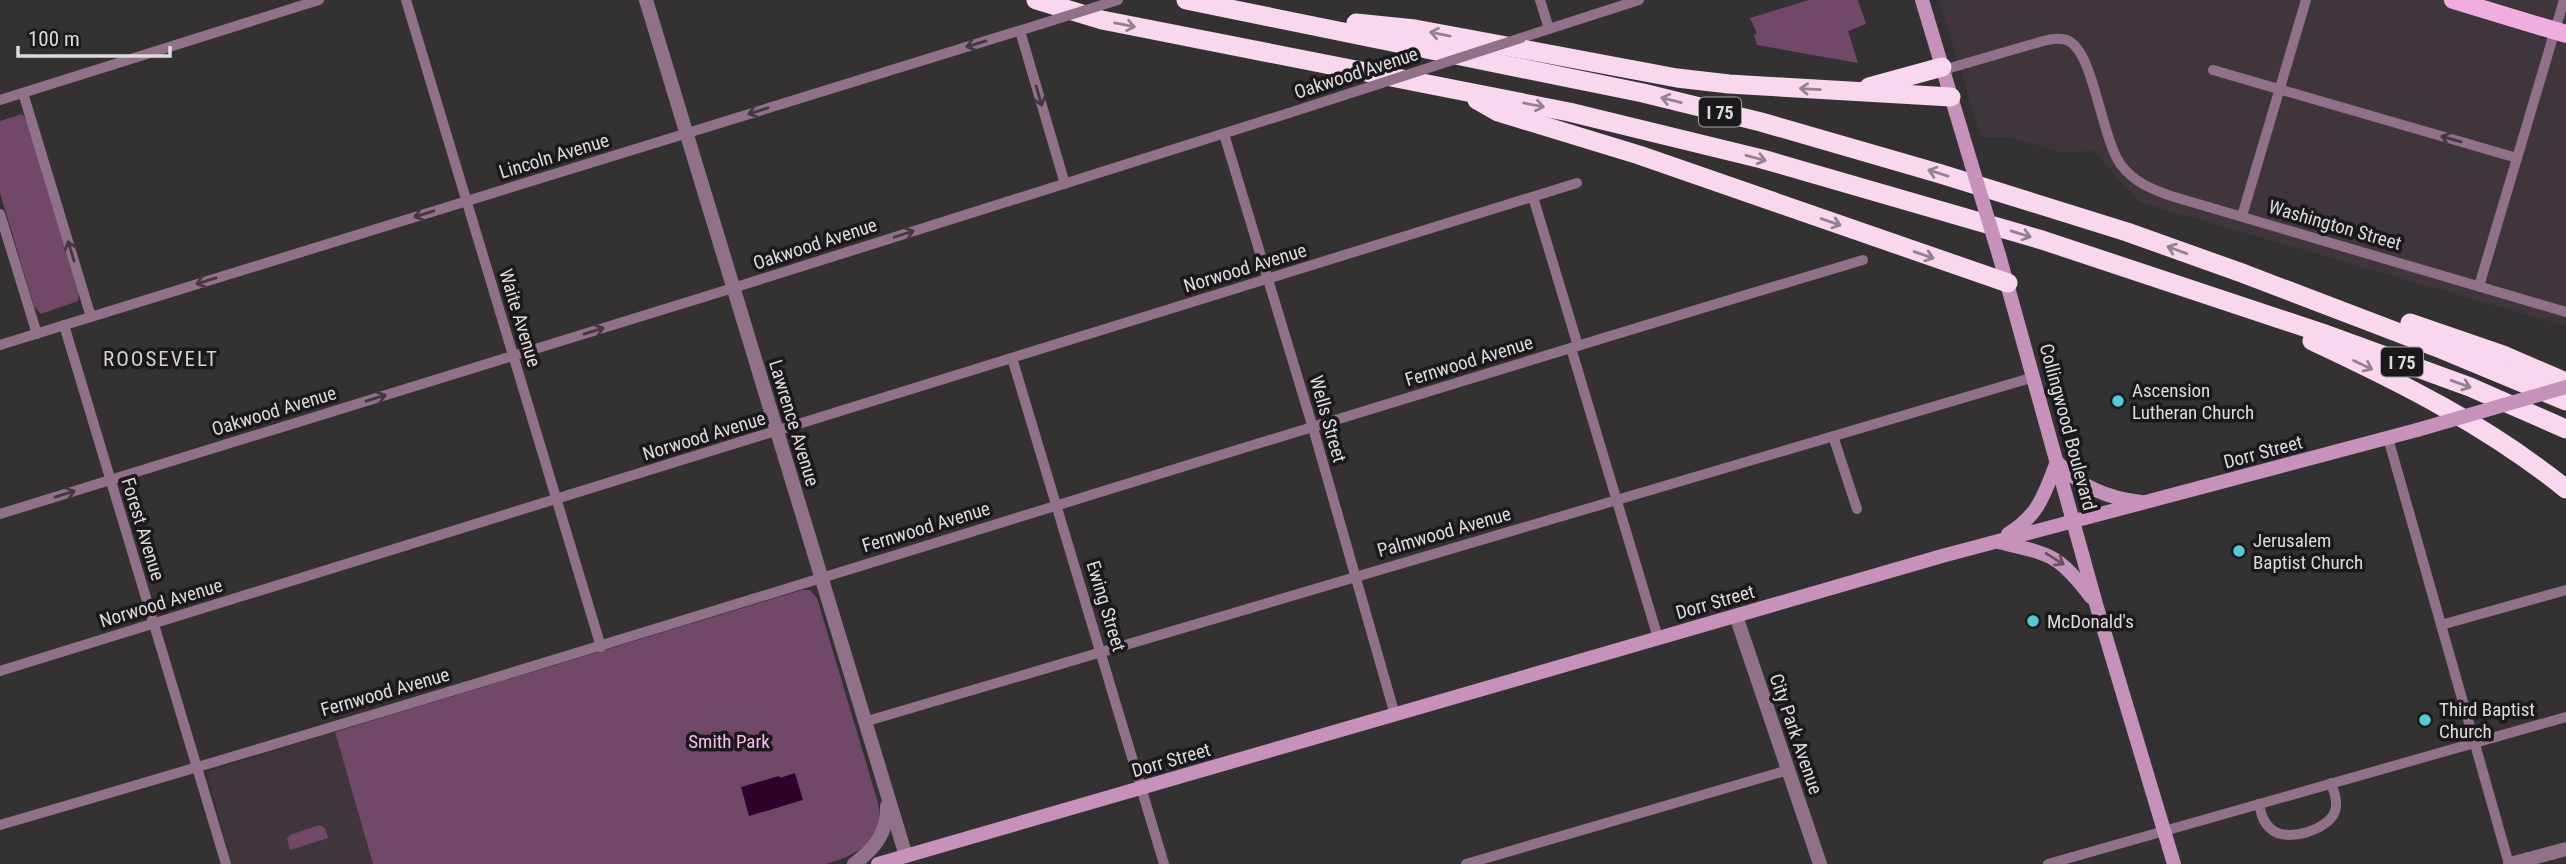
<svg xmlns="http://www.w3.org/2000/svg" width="2566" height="864" viewBox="0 0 2566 864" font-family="'Roboto Condensed',sans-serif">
  <rect width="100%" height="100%" fill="#343133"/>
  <!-- built -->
  <g fill="#3f363d">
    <polygon points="1939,0 2566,0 2566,326 2139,202 2094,151 2059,152 2011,137 1981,137"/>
    <polygon points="335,732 373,864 232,864 207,772"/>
  </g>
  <!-- green -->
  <g fill="#724869">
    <polygon points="1809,0 1858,0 1866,24 1848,31 1858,63 1757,45 1754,35 1757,33 1750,18"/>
    <polygon points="22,114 28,122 79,290 78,301 41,314 34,306 0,193 0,121"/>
    <path d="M 802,590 L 810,590 L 817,598 L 878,803 C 886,841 857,855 826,864 L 373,864 L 335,732 Z"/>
    <polygon points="320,825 325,828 328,838 290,850 287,839 290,835"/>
  </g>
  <!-- water -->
  <polygon fill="#31002a" points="795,773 803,800 749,816 741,787 779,776 780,778"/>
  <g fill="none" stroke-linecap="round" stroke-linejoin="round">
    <!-- minor -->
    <g stroke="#917089" stroke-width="10">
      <polyline points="406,0 601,647"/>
      <polyline points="1540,0 1549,29"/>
      <polyline points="1020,31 1065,184"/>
      <polyline points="1521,38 1639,0"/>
      <path d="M 1943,70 L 2043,41 C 2051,39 2061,37 2069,41 C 2094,54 2101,137 2121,165 C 2134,182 2151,189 2171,196 L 2566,312"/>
      <polyline points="2213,70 2517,158"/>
      <polyline points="23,93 91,317"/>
      <polyline points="0,100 319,0"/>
      <polyline points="1224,134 1313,428 1395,715"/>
      <polyline points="1533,197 1578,346"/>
      <polyline points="0,214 37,334"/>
      <polyline points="2242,216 2306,0"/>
      <polyline points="2479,286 2564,0"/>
      <polyline points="64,325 226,864"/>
      <polyline points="0,345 1041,24"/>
      <polyline points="1571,348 1658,638"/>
      <polyline points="1012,358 1164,864"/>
      <polyline points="1833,436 1857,509"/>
      <polyline points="2388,438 2509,864"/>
      <polyline points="0,514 733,288 1289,113"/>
      <polyline points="2441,625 2566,590"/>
      <polyline points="0,671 1577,183"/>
      <polyline points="864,722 2034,377"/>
      <path d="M 2259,804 C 2261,813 2263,823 2271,829 C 2286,843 2329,830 2335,811 C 2338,801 2334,792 2331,783"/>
      <path d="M 0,825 C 623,644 1241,445 1863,260"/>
      <polyline points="1466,864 1788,770"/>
      <polyline points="2048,864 2566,717"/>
    </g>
    <!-- tertiary -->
    <g stroke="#917089" stroke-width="14">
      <polyline points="646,0 906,856"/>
      <polyline points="1736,616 1820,864"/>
      <path d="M 854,864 C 874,849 888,833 887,806"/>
      <polyline points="2510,864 2566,849"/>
    </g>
    <!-- secondary -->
    <g stroke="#c692ba" stroke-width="14">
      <polyline points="1922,0 1971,163"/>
      <polyline points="1999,255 2096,604 2174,864"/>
      <path d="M 2008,534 C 2040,514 2044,494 2057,462 C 2081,487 2107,498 2141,502"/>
      <path d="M 1998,542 C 2049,554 2058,553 2091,597"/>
      <polyline points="878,864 1942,556 2417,430"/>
    </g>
    <!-- primary -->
    <polyline stroke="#f0ade0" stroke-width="18" points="2453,0 2566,34"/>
    <!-- motorway -->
    <g stroke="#f8d7ef" stroke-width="19">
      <polyline points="1036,0 1102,20 1569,112 1762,159 2042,240 2322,333 2470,387 2566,429"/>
      <polyline points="1186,0 1643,93 1761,122 1941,174 2127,232 2242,273 2436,347 2566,401"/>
      <polyline points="1356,23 1415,29 1677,78 1729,84 1951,97"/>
      <polyline points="1869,87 1942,67"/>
      <polyline points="1477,100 1498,112 1639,155 2008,283"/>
      <polyline points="2410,323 2503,355 2566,382"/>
      <path d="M 2312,341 C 2402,383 2488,426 2566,489"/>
    </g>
    <!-- minor-bridge -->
    <g stroke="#917089" stroke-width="10">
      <polyline points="1041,24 1118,0"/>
      <polyline points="1289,113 1521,38"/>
    </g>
    <!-- secondary-bridge -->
    <g stroke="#c692ba" stroke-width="14">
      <polyline points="1971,163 1999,255"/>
      <polyline points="2417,430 2566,387"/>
    </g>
  </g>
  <!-- one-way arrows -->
  <defs><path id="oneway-shaft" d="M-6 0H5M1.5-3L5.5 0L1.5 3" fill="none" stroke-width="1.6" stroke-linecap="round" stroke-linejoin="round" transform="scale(1.75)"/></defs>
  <g stroke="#958290">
    <use href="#oneway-shaft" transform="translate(1125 25) rotate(11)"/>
    <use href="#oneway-shaft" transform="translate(1440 34) rotate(-169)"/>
    <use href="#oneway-shaft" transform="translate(1810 89) rotate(-177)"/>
    <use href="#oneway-shaft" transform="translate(1671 100) rotate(-166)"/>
    <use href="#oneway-shaft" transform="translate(1534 105) rotate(11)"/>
    <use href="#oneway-shaft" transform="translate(1756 158) rotate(15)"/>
    <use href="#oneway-shaft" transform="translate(1938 173) rotate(-163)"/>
    <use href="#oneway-shaft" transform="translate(1831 222) rotate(19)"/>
    <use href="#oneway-shaft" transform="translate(2021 234) rotate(17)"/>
    <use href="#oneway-shaft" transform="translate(2177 250) rotate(-160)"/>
    <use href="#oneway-shaft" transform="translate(1924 255) rotate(19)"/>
    <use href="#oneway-shaft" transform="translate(2363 365) rotate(25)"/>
    <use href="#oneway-shaft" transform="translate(2461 384) rotate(20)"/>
  </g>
  <g stroke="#443742">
    <use href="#oneway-shaft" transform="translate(976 44) rotate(163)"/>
    <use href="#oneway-shaft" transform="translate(1039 96) rotate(74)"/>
    <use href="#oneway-shaft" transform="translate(758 111) rotate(163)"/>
    <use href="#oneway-shaft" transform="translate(2451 139) rotate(-164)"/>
    <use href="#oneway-shaft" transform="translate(424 214) rotate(163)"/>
    <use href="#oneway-shaft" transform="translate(904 234) rotate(-18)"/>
    <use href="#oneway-shaft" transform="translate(71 251) rotate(-107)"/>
    <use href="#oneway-shaft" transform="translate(206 281) rotate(163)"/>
    <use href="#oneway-shaft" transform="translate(594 331) rotate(-17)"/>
    <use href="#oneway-shaft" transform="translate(376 398) rotate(-17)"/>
    <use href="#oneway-shaft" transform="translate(65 494) rotate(-17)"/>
  </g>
  <use stroke="#684f63" href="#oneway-shaft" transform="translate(2055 559) rotate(32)"/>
  <!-- markers -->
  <g fill="#52ccd6" stroke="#1b191b" stroke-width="2.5">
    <circle cx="2118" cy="401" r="7"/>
    <circle cx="2239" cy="551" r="7"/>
    <circle cx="2033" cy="621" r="7"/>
    <circle cx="2425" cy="720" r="7"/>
  </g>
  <g text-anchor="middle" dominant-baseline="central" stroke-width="7" stroke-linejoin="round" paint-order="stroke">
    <!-- shield labels -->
    <g fill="#1b191b" stroke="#a3a1a3" stroke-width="2">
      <rect x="1699" y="97.5" width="42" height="29" rx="5"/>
      <rect x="2381" y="347.5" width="42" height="29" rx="5"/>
    </g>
    <g font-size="18" font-weight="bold" fill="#dddbdd">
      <text x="1720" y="112">I 75</text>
      <text x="2402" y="362">I 75</text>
    </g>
    <!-- street labels -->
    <g font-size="19" fill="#dddbdd" stroke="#1b191b">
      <text transform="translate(1356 73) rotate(-18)">Oakwood Avenue</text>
      <text transform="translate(554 156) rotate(-17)">Lincoln Avenue</text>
      <text transform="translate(2335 225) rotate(16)">Washington Street</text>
      <text transform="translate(815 244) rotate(-18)">Oakwood Avenue</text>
      <text transform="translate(1245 268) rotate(-17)">Norwood Avenue</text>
      <text transform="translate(520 318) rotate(73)">Waite Avenue</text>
      <text transform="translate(1469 361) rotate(-17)">Fernwood Avenue</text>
      <text transform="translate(274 411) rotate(-17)">Oakwood Avenue</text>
      <text transform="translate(1328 419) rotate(74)">Wells Street</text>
      <text transform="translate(794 423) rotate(73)">Lawrence Avenue</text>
      <text transform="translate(2068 427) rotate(75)">Collingwood Boulevard</text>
      <text transform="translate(704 436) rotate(-17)">Norwood Avenue</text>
      <text transform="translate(2263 452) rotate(-15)">Dorr Street</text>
      <text transform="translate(926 527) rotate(-17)">Fernwood Avenue</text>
      <text transform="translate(143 529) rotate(73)">Forest Avenue</text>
      <text transform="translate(1444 532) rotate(-16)">Palmwood Avenue</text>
      <text transform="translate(1715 602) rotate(-16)">Dorr Street</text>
      <text transform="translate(161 603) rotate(-17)">Norwood Avenue</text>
      <text transform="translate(1106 606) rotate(73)">Ewing Street</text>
      <text transform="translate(385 692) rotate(-16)">Fernwood Avenue</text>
      <text transform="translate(1796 734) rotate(71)">City Park Avenue</text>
      <text transform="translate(1171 760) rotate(-16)">Dorr Street</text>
    </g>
    <!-- poi labels -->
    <g font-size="19" fill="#dddbdd" stroke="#1b191b" text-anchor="start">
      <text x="2132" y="390">Ascension<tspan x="2132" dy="22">Lutheran Church</tspan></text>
      <text x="2253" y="540">Jerusalem<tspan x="2253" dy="22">Baptist Church</tspan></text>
      <text x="2047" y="621">McDonald's</text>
      <text x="2439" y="709">Third Baptist<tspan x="2439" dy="22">Church</tspan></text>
    </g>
    <!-- park labels -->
    <g font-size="19" fill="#fabeec" stroke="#1b191b">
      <text x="729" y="741">Smith Park</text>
    </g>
    <!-- neighbourhood labels -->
    <g font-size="21" letter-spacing="2" fill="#d4d0d3" stroke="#1b191b">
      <text x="161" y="359">ROOSEVELT</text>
    </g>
  </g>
  <!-- scale -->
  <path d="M18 46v10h152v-10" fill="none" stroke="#dddbdd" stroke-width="3.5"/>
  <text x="28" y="46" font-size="21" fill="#dddbdd" stroke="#1b191b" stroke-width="5" paint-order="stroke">100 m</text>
</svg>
